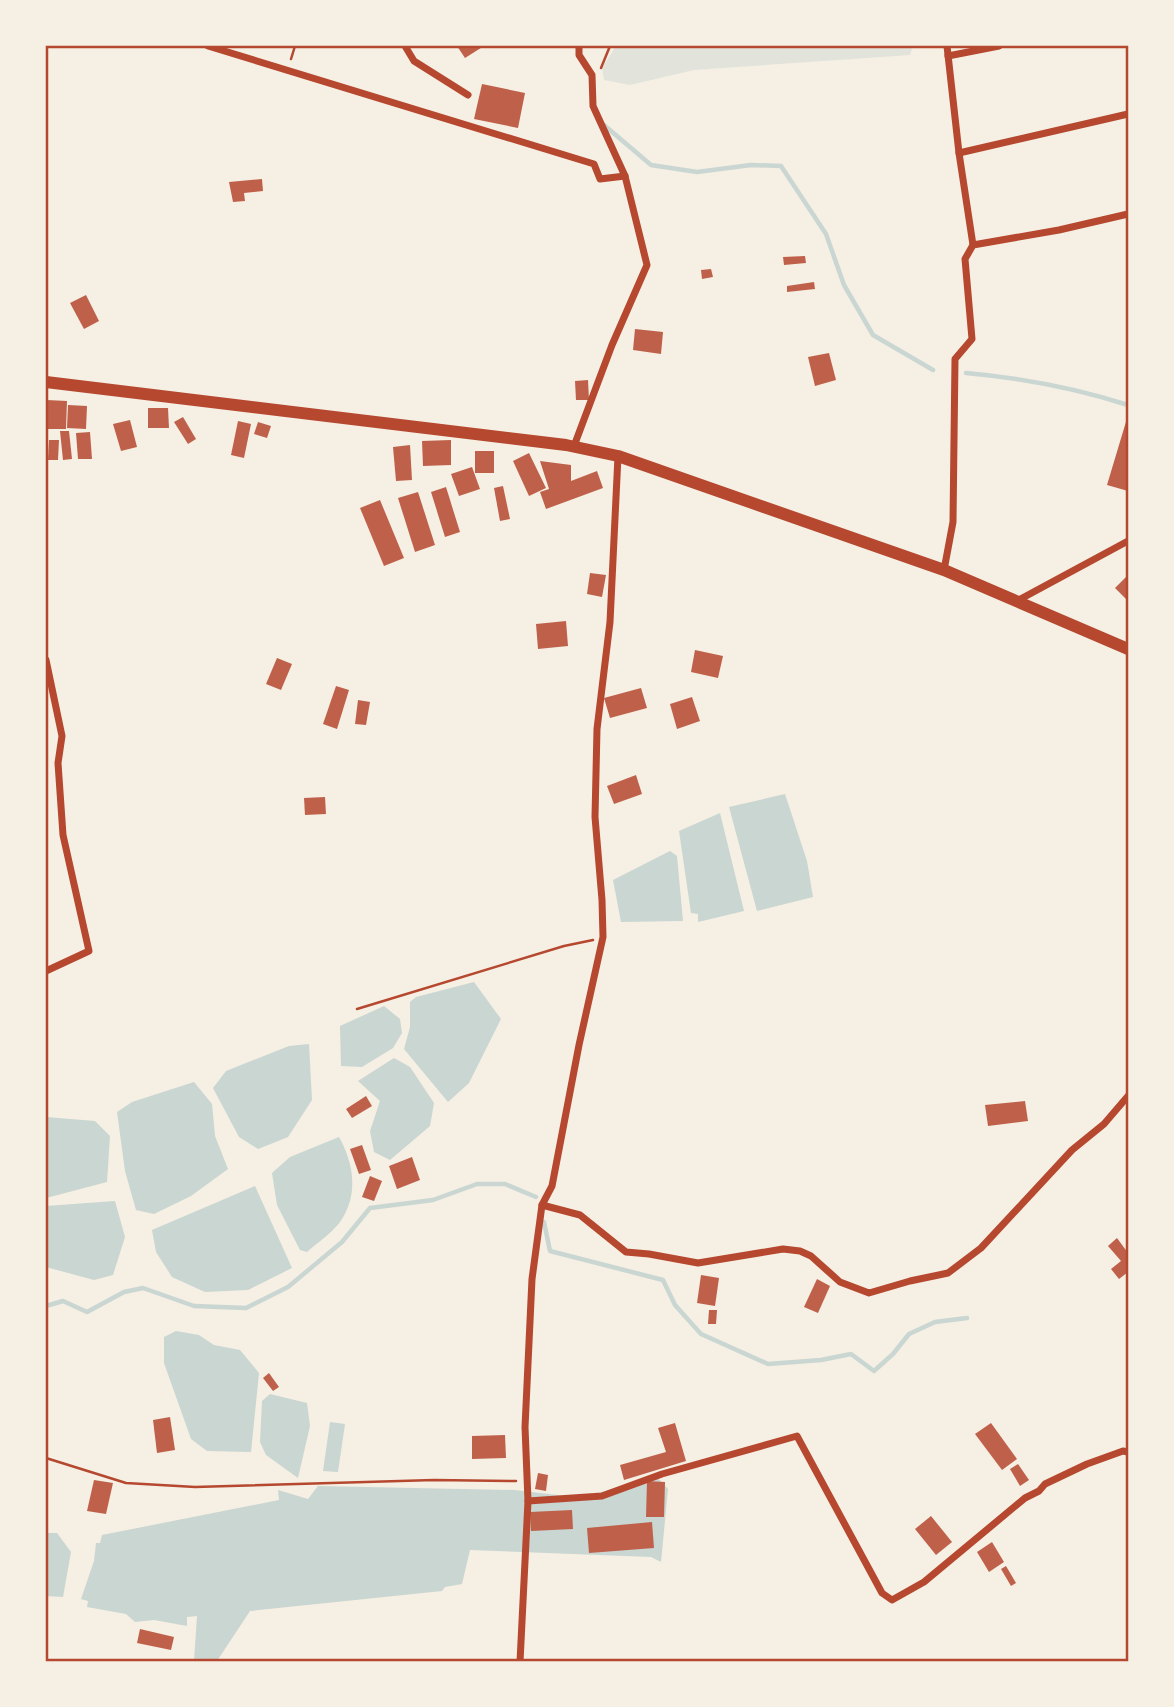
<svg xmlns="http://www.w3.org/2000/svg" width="1174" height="1707" viewBox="0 0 1174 1707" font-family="Overpass,sans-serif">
  <rect width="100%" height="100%" fill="#f6efe4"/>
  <!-- green -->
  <polygon fill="#e2e4dc" points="616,46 913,46 910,55 694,70 630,85 604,80 602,68"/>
  <!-- water -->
  <g fill="#c9d6d2">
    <polygon points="785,794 807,861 813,897 757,911 729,807"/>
    <polygon points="720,813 744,911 698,922 698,914 691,913 679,831"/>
    <polygon points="670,851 677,856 683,921 621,922 613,880"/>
    <polygon points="474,982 501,1019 469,1083 448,1102 404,1049 410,1027 410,1002 416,997"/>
    <polygon points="384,1006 400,1019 402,1033 393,1048 362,1067 341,1066 340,1026"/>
    <polygon points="309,1044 312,1100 288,1137 258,1149 239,1137 213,1088 226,1071 289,1046"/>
    <polygon points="394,1058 410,1067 434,1103 430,1126 390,1160 374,1152 370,1131 380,1101 358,1081"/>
    <polygon points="194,1082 212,1104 215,1136 228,1169 191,1196 154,1214 136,1210 125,1171 117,1112 132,1102"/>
    <polygon points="46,1117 95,1121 110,1136 107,1182 46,1198"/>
    <path d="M 339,1137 C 354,1164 359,1195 340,1222 C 332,1233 317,1243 307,1252 L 300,1250 L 277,1205 L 272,1173 L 290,1157 Z"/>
    <polygon points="255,1186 292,1268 248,1290 205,1292 172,1277 156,1252 152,1230"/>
    <polygon points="115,1201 125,1237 113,1275 94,1280 46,1267 46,1206"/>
    <polygon points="176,1331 199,1335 214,1345 240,1350 259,1373 251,1452 207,1451 191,1439 164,1363 164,1337"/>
    <polygon points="270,1394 307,1403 310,1426 298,1478 266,1455 260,1442 262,1401"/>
    <polygon points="330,1422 345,1424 338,1472 323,1471"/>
    <polygon points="655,1475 668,1489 661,1562 651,1557 470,1550 462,1584 445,1587 442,1591 250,1611 217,1661 194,1661 197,1616 187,1617 187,1626 154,1620 135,1622 126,1614 87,1607 88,1601 81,1599 94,1561 96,1543 100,1543 102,1535 279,1500 278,1490 308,1499 318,1486 515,1490 583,1498"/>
    <polygon points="46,1533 57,1533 71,1552 63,1597 46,1596"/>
  </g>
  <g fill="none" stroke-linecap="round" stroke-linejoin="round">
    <!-- stream -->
    <g stroke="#c9d6d2" stroke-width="4.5">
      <polyline points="604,125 651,165 697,172 751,165 781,166 826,234 844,285 873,335 933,370"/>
      <path d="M 966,373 C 1022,378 1075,388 1128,405"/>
      <polyline points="544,1222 550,1251 663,1280 675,1305 701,1334 768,1364 821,1360 851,1354 874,1371 893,1354 909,1334 935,1322 967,1318"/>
      <polyline points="46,1306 63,1301 87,1312 124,1292 143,1288 194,1306 246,1308 288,1287 342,1242 370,1208 433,1200 477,1184 505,1184 536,1197"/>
    </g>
  </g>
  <!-- building -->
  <g fill="#bf614a">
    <polygon points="457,46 484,46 465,58"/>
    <polygon points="482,84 525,93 518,128 474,119"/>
    <polygon points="262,179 263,191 244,193 245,201 233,202 229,182"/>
    <polygon points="805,256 806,263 784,265 783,257"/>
    <polygon points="711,269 713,277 702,279 701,270"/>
    <polygon points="814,282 815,289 787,292 787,286"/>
    <polygon points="86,295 99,321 84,329 70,303"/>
    <polygon points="635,329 663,332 661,354 633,350"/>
    <polygon points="829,353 836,380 815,386 808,357"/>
    <polygon points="588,380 589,400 576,400 575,381"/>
    <polygon points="47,400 67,401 66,429 46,429"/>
    <polygon points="68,405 87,406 86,429 67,428"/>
    <polygon points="148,408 168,408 169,428 148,428"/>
    <polygon points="1128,415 1128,491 1107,485"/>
    <polygon points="183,417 196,439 188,444 174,422"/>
    <polygon points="130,420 137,447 121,451 113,424"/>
    <polygon points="238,421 251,424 244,458 231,455"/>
    <polygon points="258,422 271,426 267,438 254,434"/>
    <polygon points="60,431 69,431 72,459 63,460"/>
    <polygon points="90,432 92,459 78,459 76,433"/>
    <polygon points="49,440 59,440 58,460 48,460"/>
    <polygon points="451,440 451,465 423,466 422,441"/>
    <polygon points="410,445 412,480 396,481 393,447"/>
    <rect x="475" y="451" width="19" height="22"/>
    <polygon points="529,453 546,488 529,496 513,461"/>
    <polygon points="540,461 571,465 571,481 597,471 603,488 546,509 540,492 549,489"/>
    <polygon points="472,467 480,489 459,496 451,474"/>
    <polygon points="503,486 510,519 500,521 494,488"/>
    <polygon points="446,487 460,532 445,537 431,492"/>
    <polygon points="418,492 435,545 415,552 398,498"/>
    <polygon points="380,500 404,558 384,566 360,508"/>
    <polygon points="590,573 606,575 602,597 587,594"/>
    <polygon points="1128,575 1128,601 1115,588"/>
    <polygon points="566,621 568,646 538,649 536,624"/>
    <polygon points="695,650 723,656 718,678 691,672"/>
    <polygon points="277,658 292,664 281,690 266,684"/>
    <polygon points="336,686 349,690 337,729 323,724"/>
    <polygon points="641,688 647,708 610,718 604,698"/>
    <polygon points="692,697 700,721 677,729 670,704"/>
    <polygon points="358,700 370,702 366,725 355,724"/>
    <polygon points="636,775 642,794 614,804 607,786"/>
    <polygon points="325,797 326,814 305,815 304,798"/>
    <polygon points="366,1096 372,1106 352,1118 346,1109"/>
    <polygon points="1025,1101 1028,1121 988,1126 985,1105"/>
    <polygon points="362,1145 371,1170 359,1174 350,1149"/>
    <polygon points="412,1157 420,1180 397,1189 389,1166"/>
    <polygon points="370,1176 382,1181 374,1201 362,1197"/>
    <polygon points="1117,1238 1128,1253 1128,1272 1119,1279 1111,1269 1121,1261 1108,1246"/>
    <polygon points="701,1275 719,1278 715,1306 697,1303"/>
    <polygon points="817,1279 830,1286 818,1313 804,1307"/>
    <polygon points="709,1310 717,1310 716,1324 708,1324"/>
    <polygon points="269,1373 279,1387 273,1391 263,1378"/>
    <polygon points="170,1417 175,1450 157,1453 153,1420"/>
    <polygon points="675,1423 686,1461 624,1480 620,1465 666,1452 658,1428"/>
    <polygon points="991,1423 1017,1459 1002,1470 975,1434"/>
    <polygon points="505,1435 506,1458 472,1459 472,1436"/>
    <polygon points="1018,1464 1029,1480 1020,1486 1010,1469"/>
    <polygon points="538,1473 548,1475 546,1491 535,1489"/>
    <polygon points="94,1480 113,1483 106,1514 87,1511"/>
    <polygon points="647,1481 665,1482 664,1517 646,1517"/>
    <polygon points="572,1510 573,1529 531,1531 530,1512"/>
    <polygon points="931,1516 952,1542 936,1555 915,1529"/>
    <polygon points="652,1522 654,1548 589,1553 587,1528"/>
    <polygon points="992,1542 1004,1562 989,1572 977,1552"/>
    <polygon points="1006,1566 1016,1583 1011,1586 1001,1569"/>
    <polygon points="140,1629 174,1637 171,1650 137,1643"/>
  </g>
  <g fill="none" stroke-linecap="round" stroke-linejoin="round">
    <!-- path -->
    <g stroke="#b5482f" stroke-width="2.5">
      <polyline points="291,59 295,46"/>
      <polyline points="601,68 610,46"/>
      <polyline points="357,1009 564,946 593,940"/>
      <polyline points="46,1458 126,1483 195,1487 434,1480 516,1481"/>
    </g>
    <!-- minor -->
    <g stroke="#b5482f" stroke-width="7">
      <polyline points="208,46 594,164 600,179 625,176"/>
      <polyline points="405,46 414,61 468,95"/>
      <polyline points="947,46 959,153 1128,114"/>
      <polyline points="948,56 999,46"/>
      <polyline points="959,153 973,245"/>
      <polyline points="574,446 612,345 647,265 625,176 593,106 592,75 579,55 579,46"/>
      <polyline points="944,570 953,522 955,359 972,339 965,259 973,245 1059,230 1128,214"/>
      <polyline points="1015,602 1128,541"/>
      <polyline points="46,660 62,736 58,763 63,835 89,951 46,971"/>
      <polyline points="542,1205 580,1215 626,1252 649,1254 698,1263 783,1249 800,1251 811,1256 840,1282 869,1293 910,1281 948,1273 981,1248 1072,1150 1104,1124 1128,1096"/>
      <polyline points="528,1501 602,1496 662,1474 797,1436 882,1593 892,1600 924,1582 1025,1498 1039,1491 1045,1484 1087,1464 1123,1451 1128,1452"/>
      <polyline points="520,1662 528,1501 525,1427 532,1279 542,1205 552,1186 579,1045 603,937 602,900 595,817 597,729 610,622 618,456"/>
    </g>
    <!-- secondary -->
    <polyline stroke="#b5482f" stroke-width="12" points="46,382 566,445 618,456 944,570 1128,649"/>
  </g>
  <!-- border -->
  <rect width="1174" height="1707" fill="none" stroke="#f6efe4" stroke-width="94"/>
  <rect x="47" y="47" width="1080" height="1613" fill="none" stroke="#b5482f" stroke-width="2.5"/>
</svg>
